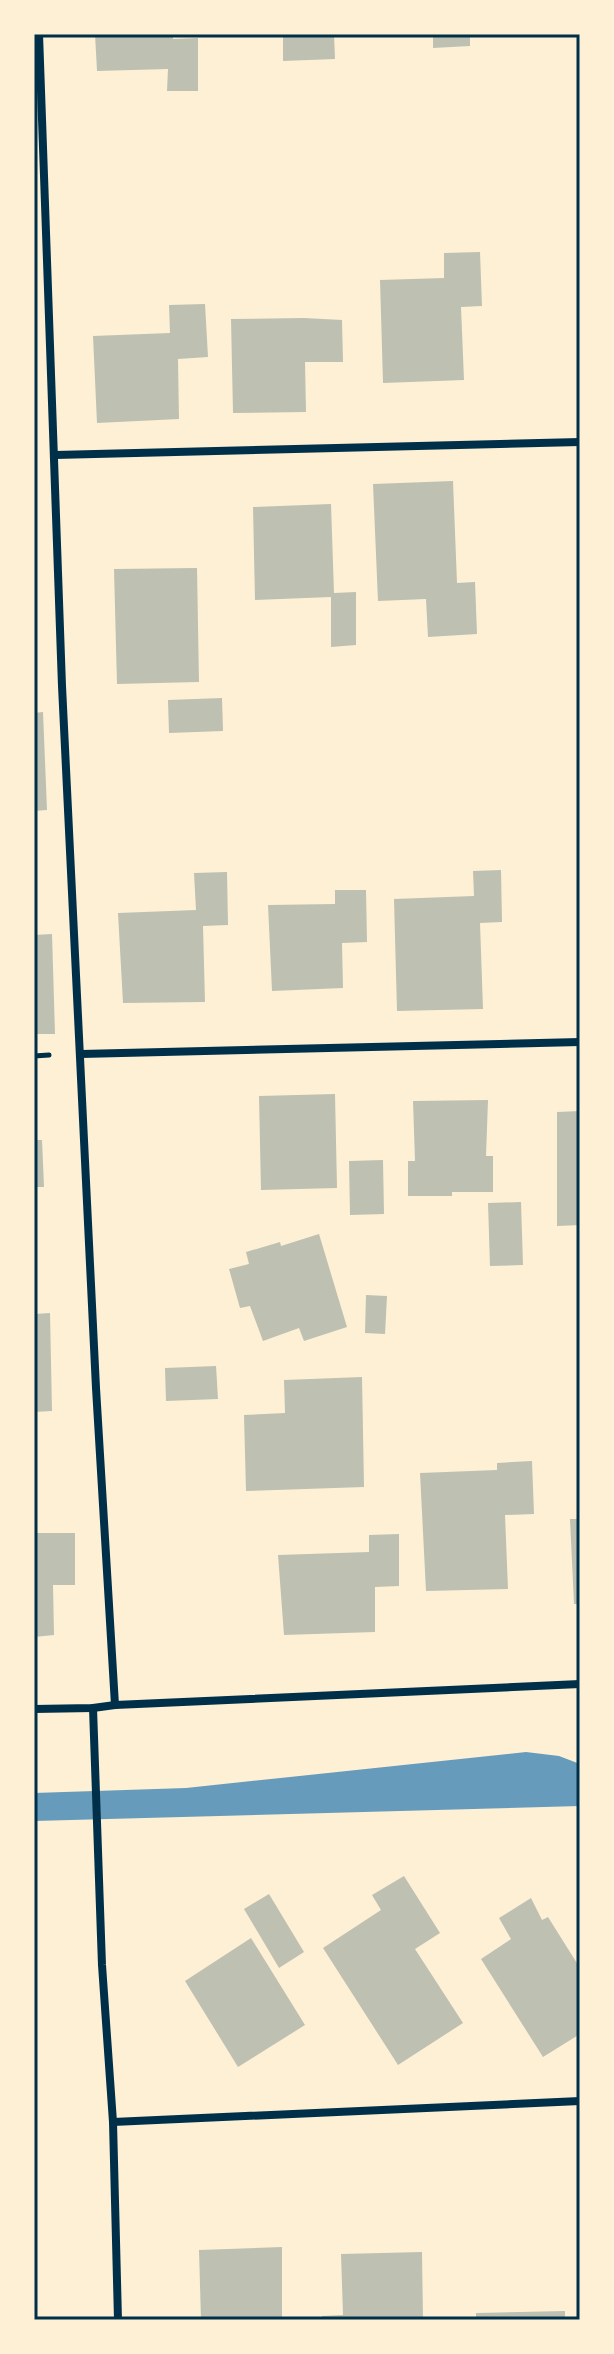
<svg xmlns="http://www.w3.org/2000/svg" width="614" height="2354" viewBox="0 0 614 2354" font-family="Montserrat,sans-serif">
  <rect width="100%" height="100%" fill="#fdf0d5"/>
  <!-- water -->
  <polygon fill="#669bbc" points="526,1752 559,1756 580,1764 580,1806 34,1821 34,1793 186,1788"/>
  <!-- building -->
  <g fill="#bec0b2">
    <polygon points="95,34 173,34 173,39 198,38 198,91 167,91 168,69 97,71"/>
    <polygon points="283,34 334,34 335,59 283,61"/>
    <polygon points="433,34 470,34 470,46 433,48"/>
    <polygon points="480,252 482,306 461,307 464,380 383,383 380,280 444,278 444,253"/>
    <polygon points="205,304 208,357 178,359 179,419 97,423 93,336 170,333 169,305"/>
    <polygon points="304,318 342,320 343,362 305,362 306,412 233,413 231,319"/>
    <polygon points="453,481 457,583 475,582 477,634 428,637 426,599 378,601 373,484"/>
    <polygon points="331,504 334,593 356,592 356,645 331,647 331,597 255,600 253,507"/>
    <polygon points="197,568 199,682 117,684 114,569"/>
    <polygon points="222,698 223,731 169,733 168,700"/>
    <polygon points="43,712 47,810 34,811 34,713"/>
    <polygon points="501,870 502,922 480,923 483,1009 397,1011 394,899 474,896 473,871"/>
    <polygon points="227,872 228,925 203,926 205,1002 123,1003 118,913 196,910 194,873"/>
    <polygon points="335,890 366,890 367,942 342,943 343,988 272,991 268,905 335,904"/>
    <polygon points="52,934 55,1034 34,1034 34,935"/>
    <polygon points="335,1094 337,1188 261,1190 259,1096"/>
    <polygon points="488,1100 486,1156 493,1156 493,1192 452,1192 452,1196 408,1196 408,1161 415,1161 413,1101"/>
    <polygon points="580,1111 580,1225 557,1226 557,1112"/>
    <polygon points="34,1140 42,1140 44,1187 34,1187"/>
    <polygon points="383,1160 384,1214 350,1215 349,1161"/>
    <polygon points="521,1202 523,1265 490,1266 488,1203"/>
    <polygon points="319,1234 347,1327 304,1341 299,1328 263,1341 250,1306 240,1308 229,1269 249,1264 246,1252 280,1242 281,1246"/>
    <polygon points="366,1295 387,1296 385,1334 365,1333"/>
    <polygon points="50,1313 52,1411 34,1412 34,1314"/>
    <polygon points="216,1366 218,1399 166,1401 165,1368"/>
    <polygon points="362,1377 364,1487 246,1491 244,1415 285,1413 284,1380"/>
    <polygon points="532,1461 534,1514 505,1515 508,1589 426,1591 420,1473 497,1470 497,1463"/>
    <polygon points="570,1519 580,1519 580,1604 574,1604"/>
    <polygon points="34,1533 75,1533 75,1585 53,1585 54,1635 34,1637"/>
    <polygon points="399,1534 399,1586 375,1587 375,1632 284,1635 278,1555 369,1552 369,1535"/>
    <polygon points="404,1876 440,1933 415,1949 463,2023 398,2065 323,1948 381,1910 372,1895"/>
    <polygon points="269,1894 304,1952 279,1968 244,1909"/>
    <polygon points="531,1898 542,1920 548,1917 580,1968 580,2034 543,2057 481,1959 511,1939 499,1918"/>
    <polygon points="251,1938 305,2025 238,2067 185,1981"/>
    <polygon points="282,2247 282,2320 201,2320 199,2250"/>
    <polygon points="422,2252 423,2320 322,2320 322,2316 343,2315 341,2254"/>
    <polygon points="565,2311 565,2320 476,2320 476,2313"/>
  </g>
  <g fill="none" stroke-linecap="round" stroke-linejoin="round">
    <!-- path -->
    <polyline stroke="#003049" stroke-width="5" points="34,1056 49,1055"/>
    <!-- minor -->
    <g stroke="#003049" stroke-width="8">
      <polyline points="39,34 62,686 96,1388 115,1705"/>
      <polyline points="55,455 580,442"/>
      <polyline points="81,1054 580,1042"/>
      <polyline points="93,1708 102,1965 113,2122 118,2320"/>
      <polyline points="34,1709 93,1708 115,1705 580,1684"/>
      <polyline points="113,2122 580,2101"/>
    </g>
  </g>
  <!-- border -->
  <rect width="614" height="2354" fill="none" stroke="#fdf0d5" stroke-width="72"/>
  <rect x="36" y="36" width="542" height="2282" fill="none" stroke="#003049" stroke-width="3"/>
</svg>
